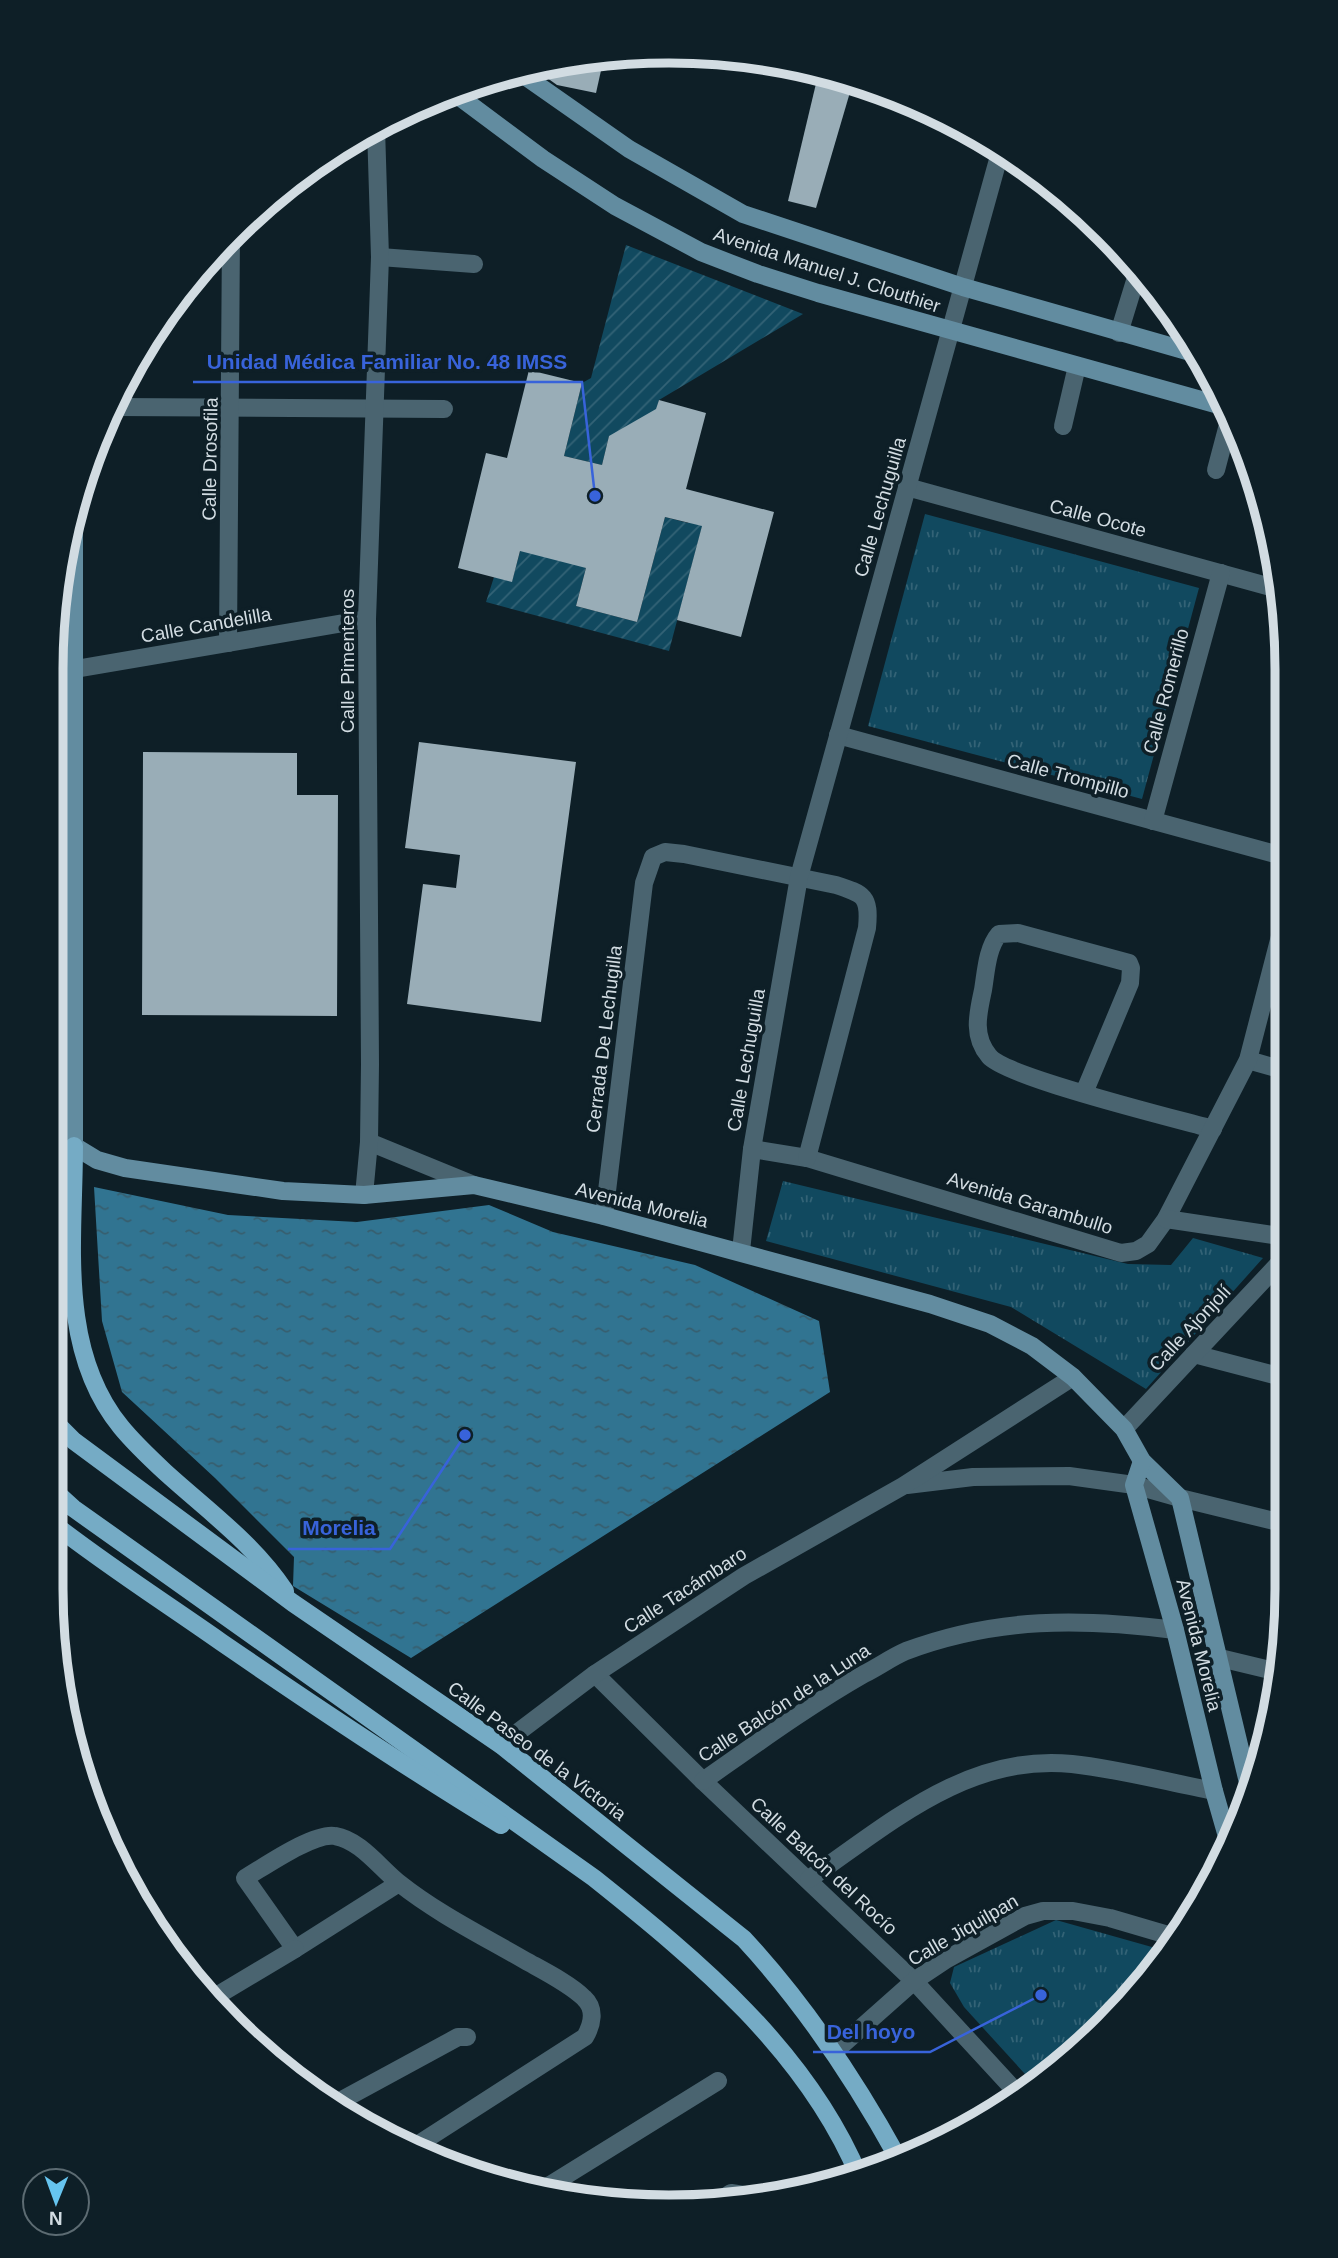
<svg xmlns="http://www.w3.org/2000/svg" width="1338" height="2258" viewBox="0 0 1338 2258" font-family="Arial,sans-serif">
  <defs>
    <pattern id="park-tufts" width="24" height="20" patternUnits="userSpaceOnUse" patternTransform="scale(1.75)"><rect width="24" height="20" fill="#11495f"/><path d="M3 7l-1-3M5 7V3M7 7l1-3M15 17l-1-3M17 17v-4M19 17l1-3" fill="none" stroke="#336376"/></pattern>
    <pattern id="garden-furrows" width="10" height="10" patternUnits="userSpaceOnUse" patternTransform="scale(1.75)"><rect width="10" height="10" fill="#11495f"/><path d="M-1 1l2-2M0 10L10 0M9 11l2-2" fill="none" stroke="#336376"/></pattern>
    <pattern id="water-ripples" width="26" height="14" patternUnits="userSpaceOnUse" patternTransform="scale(1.75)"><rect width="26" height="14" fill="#317491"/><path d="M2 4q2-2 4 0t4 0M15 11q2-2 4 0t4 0" fill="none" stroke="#375e6e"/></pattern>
  </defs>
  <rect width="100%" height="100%" fill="#0e1f27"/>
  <!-- park -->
  <g fill="url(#park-tufts)">
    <polygon points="925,514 1199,588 1142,799 868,726"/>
    <polygon points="66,559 63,650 52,652 52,628"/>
    <polygon points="783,1181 1128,1264 1171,1265 1193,1238 1263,1258 1146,1389 1011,1307 766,1241"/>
    <polygon points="1056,1920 1166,1951 1045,2080 1035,2085 964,2007 950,1983 954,1967"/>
  </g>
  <!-- garden -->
  <g fill="url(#garden-furrows)">
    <polygon points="626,245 803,314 659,400 640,472 609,436 602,465 564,456 582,383 591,378"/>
    <polygon points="693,504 707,508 669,651 486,602 494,577 512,581 524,537 586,568 576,606 637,622 665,517 688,523"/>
  </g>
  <!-- water -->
  <polygon fill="url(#water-ripples)" points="94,1187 228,1215 357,1222 489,1205 553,1232 695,1265 819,1321 830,1392 411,1658 293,1586 294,1557 215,1478 122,1392 102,1321"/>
  <!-- building -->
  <g fill="#99adb7">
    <polygon points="604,57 596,93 557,85 543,75 549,63"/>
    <polygon points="819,71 853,82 816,208 788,201"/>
    <polygon points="529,370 582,383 564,456 602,465 609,436 656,409 659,400 706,413 686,489 774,512 741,637 677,620 702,526 665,517 637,622 576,606 586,568 520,551 512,582 458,568 486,453 507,458"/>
    <polygon points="419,742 576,762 541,1022 407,1004 423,884 456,888 460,855 405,848"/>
    <polygon points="143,752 297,753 297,795 338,795 337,1016 142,1015"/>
  </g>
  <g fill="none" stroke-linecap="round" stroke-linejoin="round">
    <!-- street -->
    <g stroke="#4a6470" stroke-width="18">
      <polyline points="380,257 474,264"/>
      <polyline points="1119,333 1139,268"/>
      <polyline points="115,407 444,409"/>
      <polyline points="1063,426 1077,366"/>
      <polyline points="1216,470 1230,417"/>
      <polyline points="907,487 1278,589"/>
      <polyline points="228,643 231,233"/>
      <polyline points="52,673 367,619"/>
      <polyline points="838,735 1286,857"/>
      <polyline points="1153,821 1221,573"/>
      <polyline points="1248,1060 1286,1071"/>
      <path d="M 1084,1093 L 1130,983 L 1131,968 L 1129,963 L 1018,933 L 999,934 C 987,948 986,972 983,990 C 978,1013 972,1036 989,1056 C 1005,1077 1177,1119 1213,1129"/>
      <polyline points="369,1142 474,1185"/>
      <polyline points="752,1149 807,1158 1121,1253 1136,1251 1148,1244 1166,1219 1248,1060 1286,913"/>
      <polyline points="364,1195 369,1142 370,1064 367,619 380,257 376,128"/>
      <path d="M 604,1216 L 644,883 L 653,857 L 665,852 L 684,854 L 836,885 C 864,894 870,896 867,928 L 807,1158"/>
      <polyline points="1166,1219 1286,1237"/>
      <polyline points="741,1251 752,1149 799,877 1001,149"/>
      <polyline points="1194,1354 1286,1378"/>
      <polyline points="1124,1429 1286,1256"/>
      <polyline points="907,1485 973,1477 1069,1476 1134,1485 1180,1498 1286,1524"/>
      <polyline points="1220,1658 1278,1672"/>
      <polyline points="595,1674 703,1781 914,1981 1018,2094"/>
      <polyline points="501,1745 595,1674 744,1576 903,1486 1073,1377"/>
      <path d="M 703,1781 C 756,1744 808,1706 864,1674 C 878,1667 892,1657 906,1651 C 997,1617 1081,1618 1175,1630"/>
      <path d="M 809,1879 C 889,1824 968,1753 1072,1764 C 1119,1769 1167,1782 1214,1791"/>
      <path d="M 399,1883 L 295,1949 L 245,1878 C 264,1867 314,1832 335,1836 C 360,1840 380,1868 399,1883 C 438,1914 483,1936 526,1961 C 544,1971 570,1984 584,1998 C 596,2009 592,2025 585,2037 L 414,2147"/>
      <polyline points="213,1998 295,1949"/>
      <polyline points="834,2052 914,1981 947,1959 1025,1916 1043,1911 1073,1911 1110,1918 1178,1938"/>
      <polyline points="331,2106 458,2037 467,2037"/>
      <polyline points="547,2187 718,2081"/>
      <polyline points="722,2199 731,2193 744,2195"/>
    </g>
    <!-- secondary -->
    <g stroke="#628ca0" stroke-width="18">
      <polyline points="519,72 629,149 743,214 963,287 1201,355"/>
      <polyline points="453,92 543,159 615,206 701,252 758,274 818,293 1226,407"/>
      <polyline points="74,517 74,1146 97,1160 125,1168 283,1191 364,1195 474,1185 604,1216 930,1304 990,1324 1032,1346 1073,1377 1124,1429 1142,1461 1180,1498 1251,1795"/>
      <polyline points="1142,1461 1134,1485 1175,1630 1214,1791 1228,1840"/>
    </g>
    <!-- primary -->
    <g stroke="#75abc5" stroke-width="18">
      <path d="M 74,1146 C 74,1239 57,1349 121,1427 C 134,1443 150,1458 165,1472 C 208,1511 253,1543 285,1591"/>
      <path d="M 51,1418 L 74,1441 L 293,1603 L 501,1745 L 744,1939 C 805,2005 855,2080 898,2158"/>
      <path d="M 51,1488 L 73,1508 L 594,1878 C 698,1961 806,2050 859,2176"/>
      <path d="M 51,1522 C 106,1565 164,1602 221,1642 C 313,1705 405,1767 501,1825"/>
    </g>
  </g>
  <g text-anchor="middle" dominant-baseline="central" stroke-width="7" stroke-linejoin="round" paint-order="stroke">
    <!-- street labels -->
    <g font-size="19" fill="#d2dce2" stroke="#0e1f27">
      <text transform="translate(827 270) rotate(18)">Avenida Manuel J. Clouthier</text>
      <text transform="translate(210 459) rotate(-89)">Calle Drosofila</text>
      <text transform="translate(880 507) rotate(-74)">Calle Lechuguilla</text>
      <text transform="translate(1098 518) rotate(15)">Calle Ocote</text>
      <text transform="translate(206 625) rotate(-10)">Calle Candelilla</text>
      <text transform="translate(347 661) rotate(-90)">Calle Pimenteros</text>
      <text transform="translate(1166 691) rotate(-75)">Calle Romerillo</text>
      <text transform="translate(1068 776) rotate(15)">Calle Trompillo</text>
      <text transform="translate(604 1039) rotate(-83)">Cerrada De Lechugilla</text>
      <text transform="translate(746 1060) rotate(-80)">Calle Lechuguilla</text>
      <text transform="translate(1030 1203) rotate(17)">Avenida Garambullo</text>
      <text transform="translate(642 1205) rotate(14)">Avenida Morelia</text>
      <text transform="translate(1190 1328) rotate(-47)">Calle Ajonjolí</text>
      <text transform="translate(685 1590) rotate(-33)">Calle Tacámbaro</text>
      <text transform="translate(1199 1645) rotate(76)">Avenida Morelia</text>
      <text transform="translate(784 1703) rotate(-33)">Calle Balcón de la Luna</text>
      <text transform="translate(537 1751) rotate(37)">Calle Paseo de la Victoria</text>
      <text transform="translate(824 1866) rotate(43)">Calle Balcón del Rocío</text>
      <text transform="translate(963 1930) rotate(-30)">Calle Jiquilpan</text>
    </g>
  </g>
  <!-- crop -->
  <path d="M0 0H1338V2258H0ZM669 63H669A606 606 0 0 1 1275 669V1589A606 606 0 0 1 669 2195H669A606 606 0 0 1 63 1589V669A606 606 0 0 1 669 63Z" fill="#0e1f27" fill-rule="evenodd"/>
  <path fill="none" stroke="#d2dce2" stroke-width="9" d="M669 63H669A606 606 0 0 1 1275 669V1589A606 606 0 0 1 669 2195H669A606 606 0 0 1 63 1589V669A606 606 0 0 1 669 63Z"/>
  <!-- callouts -->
  <path fill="none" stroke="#3863da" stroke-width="2.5" d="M595 496L582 382H193M465 1435L390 1549H288M1041 1995L930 2052H813"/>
  <g fill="#3863da" stroke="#0e1f27" stroke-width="2.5">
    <circle cx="595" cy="496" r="7"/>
    <circle cx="465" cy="1435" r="7"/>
    <circle cx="1041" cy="1995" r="7"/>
  </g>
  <g font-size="21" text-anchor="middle" font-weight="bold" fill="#3863da" stroke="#0e1f27" stroke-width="7" stroke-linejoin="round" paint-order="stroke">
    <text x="387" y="369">Unidad Médica Familiar No. 48 IMSS</text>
    <text x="339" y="1535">Morelia</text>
    <text x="871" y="2039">Del hoyo</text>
  </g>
  <!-- north arrow -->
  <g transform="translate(56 2202) rotate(181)"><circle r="33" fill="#0e1f27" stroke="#5c6b72" stroke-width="2"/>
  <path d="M0-5L12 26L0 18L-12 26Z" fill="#66c4ef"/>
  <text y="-10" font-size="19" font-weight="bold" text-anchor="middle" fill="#d2dce2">N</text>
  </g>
</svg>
